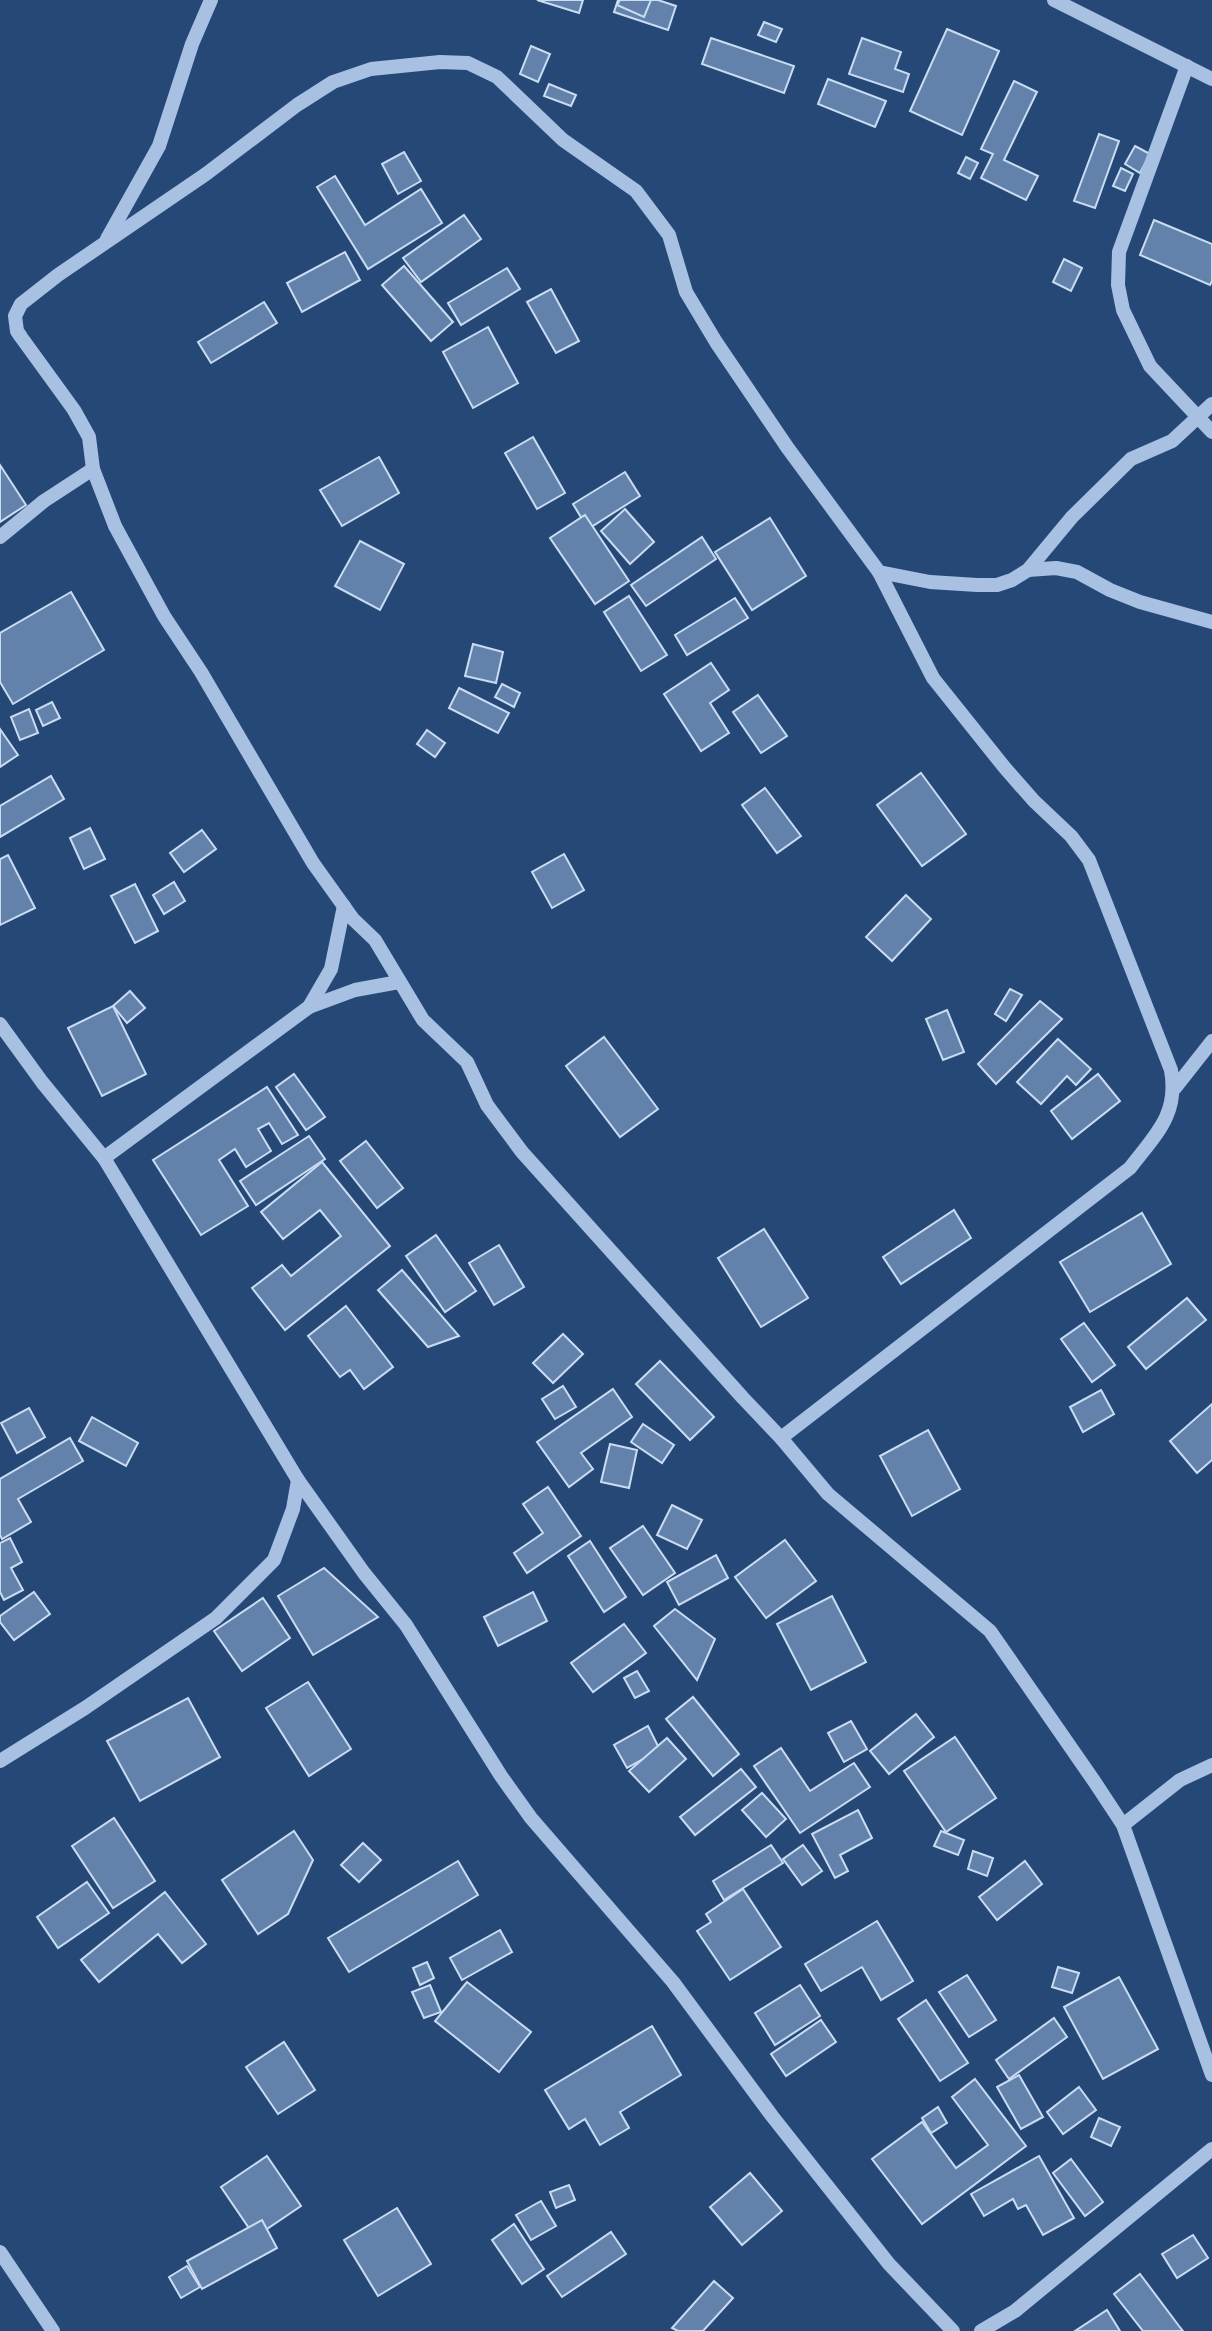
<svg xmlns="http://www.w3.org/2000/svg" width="1212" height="2331" viewBox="0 0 1212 2331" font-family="Commissioner,sans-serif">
  <rect width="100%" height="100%" fill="#264877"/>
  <!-- building -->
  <g fill="#6382ab" stroke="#cadcf2" stroke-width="2">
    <polygon points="537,0 583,0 579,13"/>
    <polygon points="618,0 658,0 676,6 668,30 614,12"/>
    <polygon points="620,0 651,0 644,17 617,5"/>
    <polygon points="764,22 782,29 776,42 758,35"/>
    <polygon points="947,29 999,51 962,135 910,111"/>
    <polygon points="711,38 794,66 784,93 702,64"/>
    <polygon points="862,38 901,52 895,69 909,74 903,92 849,74"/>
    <polygon points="531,46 550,54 538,82 520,74"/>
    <polygon points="828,79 886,101 875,127 818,104"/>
    <polygon points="1014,81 1037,92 1004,160 1038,176 1026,200 981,178 993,154 981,149"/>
    <polygon points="549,84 576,95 571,106 544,96"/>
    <polygon points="1099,134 1119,141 1095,208 1074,201"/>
    <polygon points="1135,146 1150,154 1140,173 1125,164"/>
    <polygon points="404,152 421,181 398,194 382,164"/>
    <polygon points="966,157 978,163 970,179 958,173"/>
    <polygon points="1121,168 1133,174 1125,191 1113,186"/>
    <polygon points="335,176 365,225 421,189 442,223 368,269 317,187"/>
    <polygon points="464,215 481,239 421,282 403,258"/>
    <polygon points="1154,220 1212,244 1212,281 1210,285 1140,255"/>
    <polygon points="345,252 360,280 302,312 287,283"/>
    <polygon points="1064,259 1082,268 1071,291 1053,282"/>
    <polygon points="404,266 453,322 431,341 382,285"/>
    <polygon points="507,268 520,289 461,325 448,303"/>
    <polygon points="551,289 579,341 556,353 527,302"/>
    <polygon points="264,302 277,323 211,363 198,342"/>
    <polygon points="488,327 518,383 473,408 443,352"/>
    <polygon points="533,437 565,493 537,509 505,453"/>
    <polygon points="379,457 399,493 342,526 320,490"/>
    <polygon points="0,465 26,505 0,522"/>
    <polygon points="625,472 640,496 588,529 573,504"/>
    <polygon points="625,509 654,542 630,564 601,531"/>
    <polygon points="585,515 629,581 595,604 550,538"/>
    <polygon points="770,518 806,576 752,610 715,552"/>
    <polygon points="702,537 716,559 646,606 631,585"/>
    <polygon points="360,541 404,564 380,610 335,586"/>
    <polygon points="71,592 104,650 13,704 0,682 0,633"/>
    <polygon points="629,596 667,655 641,671 604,612"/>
    <polygon points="735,598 748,618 687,655 675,635"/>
    <polygon points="473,644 503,652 496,683 465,676"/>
    <polygon points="711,663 729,690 710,703 729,733 701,751 664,694"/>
    <polygon points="502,684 520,693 514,707 495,697"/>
    <polygon points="459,688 509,713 498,733 449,708"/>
    <polygon points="758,695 787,736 761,753 733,712"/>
    <polygon points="52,702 60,718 43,726 36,710"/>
    <polygon points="29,709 38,733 20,740 11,717"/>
    <polygon points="0,729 18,755 0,767"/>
    <polygon points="427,730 445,743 435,757 417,744"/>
    <polygon points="921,773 966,834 922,866 877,805"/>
    <polygon points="51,776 64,799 0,837 0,806"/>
    <polygon points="765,788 801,836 777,853 742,805"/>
    <polygon points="90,828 105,859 84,869 70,838"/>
    <polygon points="202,830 216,849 184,872 170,853"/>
    <polygon points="564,854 584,890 552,908 532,872"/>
    <polygon points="8,855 35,908 0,925 0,859"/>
    <polygon points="174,882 185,901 164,914 153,895"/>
    <polygon points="135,884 158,931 135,943 111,896"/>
    <polygon points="906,895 931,919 892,961 866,937"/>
    <polygon points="1010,989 1022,995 1006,1021 995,1014"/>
    <polygon points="130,991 145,1008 127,1023 113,1006"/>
    <polygon points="1040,1001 1062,1019 996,1084 978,1064"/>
    <polygon points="113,1006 146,1074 102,1096 68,1028"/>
    <polygon points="947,1010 964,1052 943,1060 926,1019"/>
    <polygon points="604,1037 658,1109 620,1137 566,1066"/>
    <polygon points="1058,1039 1091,1069 1076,1085 1067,1076 1041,1104 1017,1082"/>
    <polygon points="294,1074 325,1117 306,1130 276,1087"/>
    <polygon points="1098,1074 1120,1101 1072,1139 1051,1111"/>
    <polygon points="267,1087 298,1135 282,1144 269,1123 258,1129 271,1151 246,1167 235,1149 219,1160 248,1206 201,1235 153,1160"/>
    <polygon points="309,1136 325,1159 256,1205 240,1181"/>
    <polygon points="366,1141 403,1188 377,1208 340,1161"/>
    <polygon points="322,1162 390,1246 285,1330 252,1288 282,1265 291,1276 341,1236 320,1210 283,1239 261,1212"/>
    <polygon points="954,1210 971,1238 901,1284 883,1257"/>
    <polygon points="1142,1213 1171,1264 1090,1312 1060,1262"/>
    <polygon points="764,1229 808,1298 761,1327 718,1258"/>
    <polygon points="436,1235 476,1291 445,1312 406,1256"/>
    <polygon points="499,1245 524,1287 494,1305 469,1263"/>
    <polygon points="402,1270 459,1336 428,1347 378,1290"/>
    <polygon points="1187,1298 1206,1320 1146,1369 1128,1347"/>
    <polygon points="346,1306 393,1367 364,1389 350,1370 340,1377 308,1336"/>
    <polygon points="1084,1323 1115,1365 1092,1382 1061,1339"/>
    <polygon points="563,1334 583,1354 553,1383 533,1363"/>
    <polygon points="660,1361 714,1417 690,1440 636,1384"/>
    <polygon points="563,1386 576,1407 555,1419 542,1399"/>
    <polygon points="613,1389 632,1417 581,1453 593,1469 569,1487 537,1442"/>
    <polygon points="1101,1390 1114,1414 1083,1432 1070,1407"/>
    <polygon points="1212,1404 1212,1460 1197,1473 1170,1441"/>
    <polygon points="29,1408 45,1437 17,1453 1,1423"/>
    <polygon points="92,1417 138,1443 126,1466 79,1441"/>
    <polygon points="643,1424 674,1445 662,1463 631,1442"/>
    <polygon points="928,1430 960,1489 912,1516 880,1456"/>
    <polygon points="70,1438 83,1461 18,1499 31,1522 2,1539 0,1535 0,1479"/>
    <polygon points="610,1444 637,1450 629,1488 601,1482"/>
    <polygon points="548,1487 581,1536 527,1573 514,1553 543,1533 523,1504"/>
    <polygon points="672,1505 702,1520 687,1549 657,1535"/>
    <polygon points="643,1526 675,1573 643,1595 610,1548"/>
    <polygon points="10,1538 22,1562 11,1568 23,1590 4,1600 0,1592 0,1543"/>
    <polygon points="785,1540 816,1581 766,1618 735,1577"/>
    <polygon points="590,1541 626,1597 604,1612 568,1556"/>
    <polygon points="716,1555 728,1578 679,1605 667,1582"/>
    <polygon points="324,1568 378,1617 313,1655 278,1596"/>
    <polygon points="34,1592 50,1614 14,1640 0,1622 0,1616"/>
    <polygon points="533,1592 547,1621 498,1646 484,1617"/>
    <polygon points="832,1596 866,1662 811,1690 777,1624"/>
    <polygon points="263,1598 290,1638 242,1671 214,1631"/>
    <polygon points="675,1609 715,1639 697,1680 654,1626"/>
    <polygon points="624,1624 646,1653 593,1692 571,1663"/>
    <polygon points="637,1671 649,1691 635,1698 624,1678"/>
    <polygon points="308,1682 351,1749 309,1776 266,1708"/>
    <polygon points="693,1697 739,1754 713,1776 666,1719"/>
    <polygon points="188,1698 220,1757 140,1801 107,1741"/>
    <polygon points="916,1714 934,1737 889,1774 870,1751"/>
    <polygon points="851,1721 867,1749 844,1762 828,1733"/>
    <polygon points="648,1726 660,1750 627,1768 614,1745"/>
    <polygon points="955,1737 996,1798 946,1832 904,1771"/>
    <polygon points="667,1738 686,1759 649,1792 629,1771"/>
    <polygon points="781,1748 810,1791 854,1763 870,1787 800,1833 754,1766"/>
    <polygon points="741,1769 756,1787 695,1835 680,1817"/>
    <polygon points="762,1793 786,1819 766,1837 742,1810"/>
    <polygon points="858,1810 872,1838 840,1855 848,1871 835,1878 812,1834"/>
    <polygon points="114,1818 155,1881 113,1908 72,1846"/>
    <polygon points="294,1831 313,1860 288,1914 258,1934 222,1880"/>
    <polygon points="941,1831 964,1840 958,1855 934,1846"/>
    <polygon points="363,1843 381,1860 359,1882 341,1865"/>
    <polygon points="771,1845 783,1863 724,1900 713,1881"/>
    <polygon points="803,1845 822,1871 802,1885 783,1859"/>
    <polygon points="973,1851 993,1858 987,1876 968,1869"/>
    <polygon points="458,1861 478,1895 349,1972 328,1938"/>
    <polygon points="1025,1861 1042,1884 997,1920 979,1897"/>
    <polygon points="87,1882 109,1913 58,1948 37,1917"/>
    <polygon points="743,1889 781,1947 730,1980 697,1931 711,1922 706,1914"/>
    <polygon points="165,1892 206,1944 182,1963 158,1934 99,1982 81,1960"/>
    <polygon points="877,1921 913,1981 881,2000 862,1967 821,1991 805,1964"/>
    <polygon points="500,1930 512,1952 462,1980 450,1958"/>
    <polygon points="427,1962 434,1978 420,1985 413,1968"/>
    <polygon points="1058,1967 1079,1973 1072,1993 1052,1987"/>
    <polygon points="967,1975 996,2020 969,2037 939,1992"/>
    <polygon points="1119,1977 1158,2049 1103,2079 1064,2007"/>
    <polygon points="467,1982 531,2032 499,2072 435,2021"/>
    <polygon points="430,1985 441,2012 424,2018 412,1992"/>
    <polygon points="800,1985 820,2016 775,2045 755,2013"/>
    <polygon points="926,2000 968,2063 940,2081 898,2019"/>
    <polygon points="1054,2018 1067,2037 1009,2079 996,2060"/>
    <polygon points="821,2020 836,2042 786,2076 771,2054"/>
    <polygon points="652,2026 681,2075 620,2112 629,2128 600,2145 585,2119 569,2129 545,2090"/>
    <polygon points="284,2042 315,2090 278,2114 246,2067"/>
    <polygon points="1019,2075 1043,2117 1021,2129 997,2087"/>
    <polygon points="975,2079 1026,2146 922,2224 872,2159 922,2122 956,2168 988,2145 952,2097"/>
    <polygon points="1079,2087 1096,2110 1063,2134 1047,2112"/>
    <polygon points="938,2107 947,2123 931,2133 922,2118"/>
    <polygon points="1099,2118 1120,2127 1111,2146 1091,2137"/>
    <polygon points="267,2156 301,2206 255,2237 221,2187"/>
    <polygon points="1039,2156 1074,2218 1043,2235 1026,2205 1018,2209 1013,2199 984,2216 971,2194"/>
    <polygon points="1071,2159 1103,2202 1085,2216 1053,2173"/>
    <polygon points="750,2173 782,2211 742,2245 710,2207"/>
    <polygon points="569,2185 575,2200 556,2208 550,2192"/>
    <polygon points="541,2201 556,2226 531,2240 516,2215"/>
    <polygon points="397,2208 431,2264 378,2296 344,2240"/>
    <polygon points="262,2220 277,2248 202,2289 187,2261"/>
    <polygon points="514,2224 544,2269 522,2284 492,2240"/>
    <polygon points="611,2232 626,2254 562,2297 547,2276"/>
    <polygon points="1193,2235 1208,2258 1177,2278 1162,2254"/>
    <polygon points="187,2266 200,2287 181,2298 169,2277"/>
    <polygon points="1140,2274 1179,2326 1183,2331 1143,2331 1114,2294"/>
    <polygon points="714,2281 733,2298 703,2331 678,2331 672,2328"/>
    <polygon points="1107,2310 1120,2331 1075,2331"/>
  </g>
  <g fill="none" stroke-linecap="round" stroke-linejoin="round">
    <!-- minor -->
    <g stroke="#a8c1e2" stroke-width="14">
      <polyline points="1054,0 1212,79"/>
      <polyline points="1187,66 1119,252 1118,285 1123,310 1150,366 1212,432"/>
      <polyline points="107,239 159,146 192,44 211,0"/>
      <polyline points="1212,404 1172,441 1131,459 1072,517 1028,570 1012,580 997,585 977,585 930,582 879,572 787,447 716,342 686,292 669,235 636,191 563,140 497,77 468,63 440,62 371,69 333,82 297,105 206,174 58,275 21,304 15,316 17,331 21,337 74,410 89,437 93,469 115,526 164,616 201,672 313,863 353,919 375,940 423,1020 467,1062 487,1105 522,1152 743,1398 781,1438 828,1494 990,1631 1094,1781 1123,1825 1212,2075"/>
      <polyline points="0,537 44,501 93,469"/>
      <polyline points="1028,570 1056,568 1077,572 1110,590 1140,602 1212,622"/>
      <polyline points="309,1007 331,969 344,906"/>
      <polyline points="0,1024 42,1082 104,1158 298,1480 364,1573 406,1625 501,1776 531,1818 673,1982 772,2116 889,2264 953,2331"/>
      <polyline points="1175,1088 1212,1041"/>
      <polyline points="104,1158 309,1007 355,990 399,982"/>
      <path d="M 781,1438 L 1130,1168 C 1155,1135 1179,1115 1171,1070 L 1089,860 L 1071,836 L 1034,801 L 1005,768 L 933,678 L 879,572"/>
      <polyline points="0,1761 85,1708 216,1618 274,1560 293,1509 298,1480"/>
      <polyline points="1123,1825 1180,1780 1212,1765"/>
      <polyline points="0,2252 53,2331"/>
      <polyline points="981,2331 1015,2311 1212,2149"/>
    </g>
  </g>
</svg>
